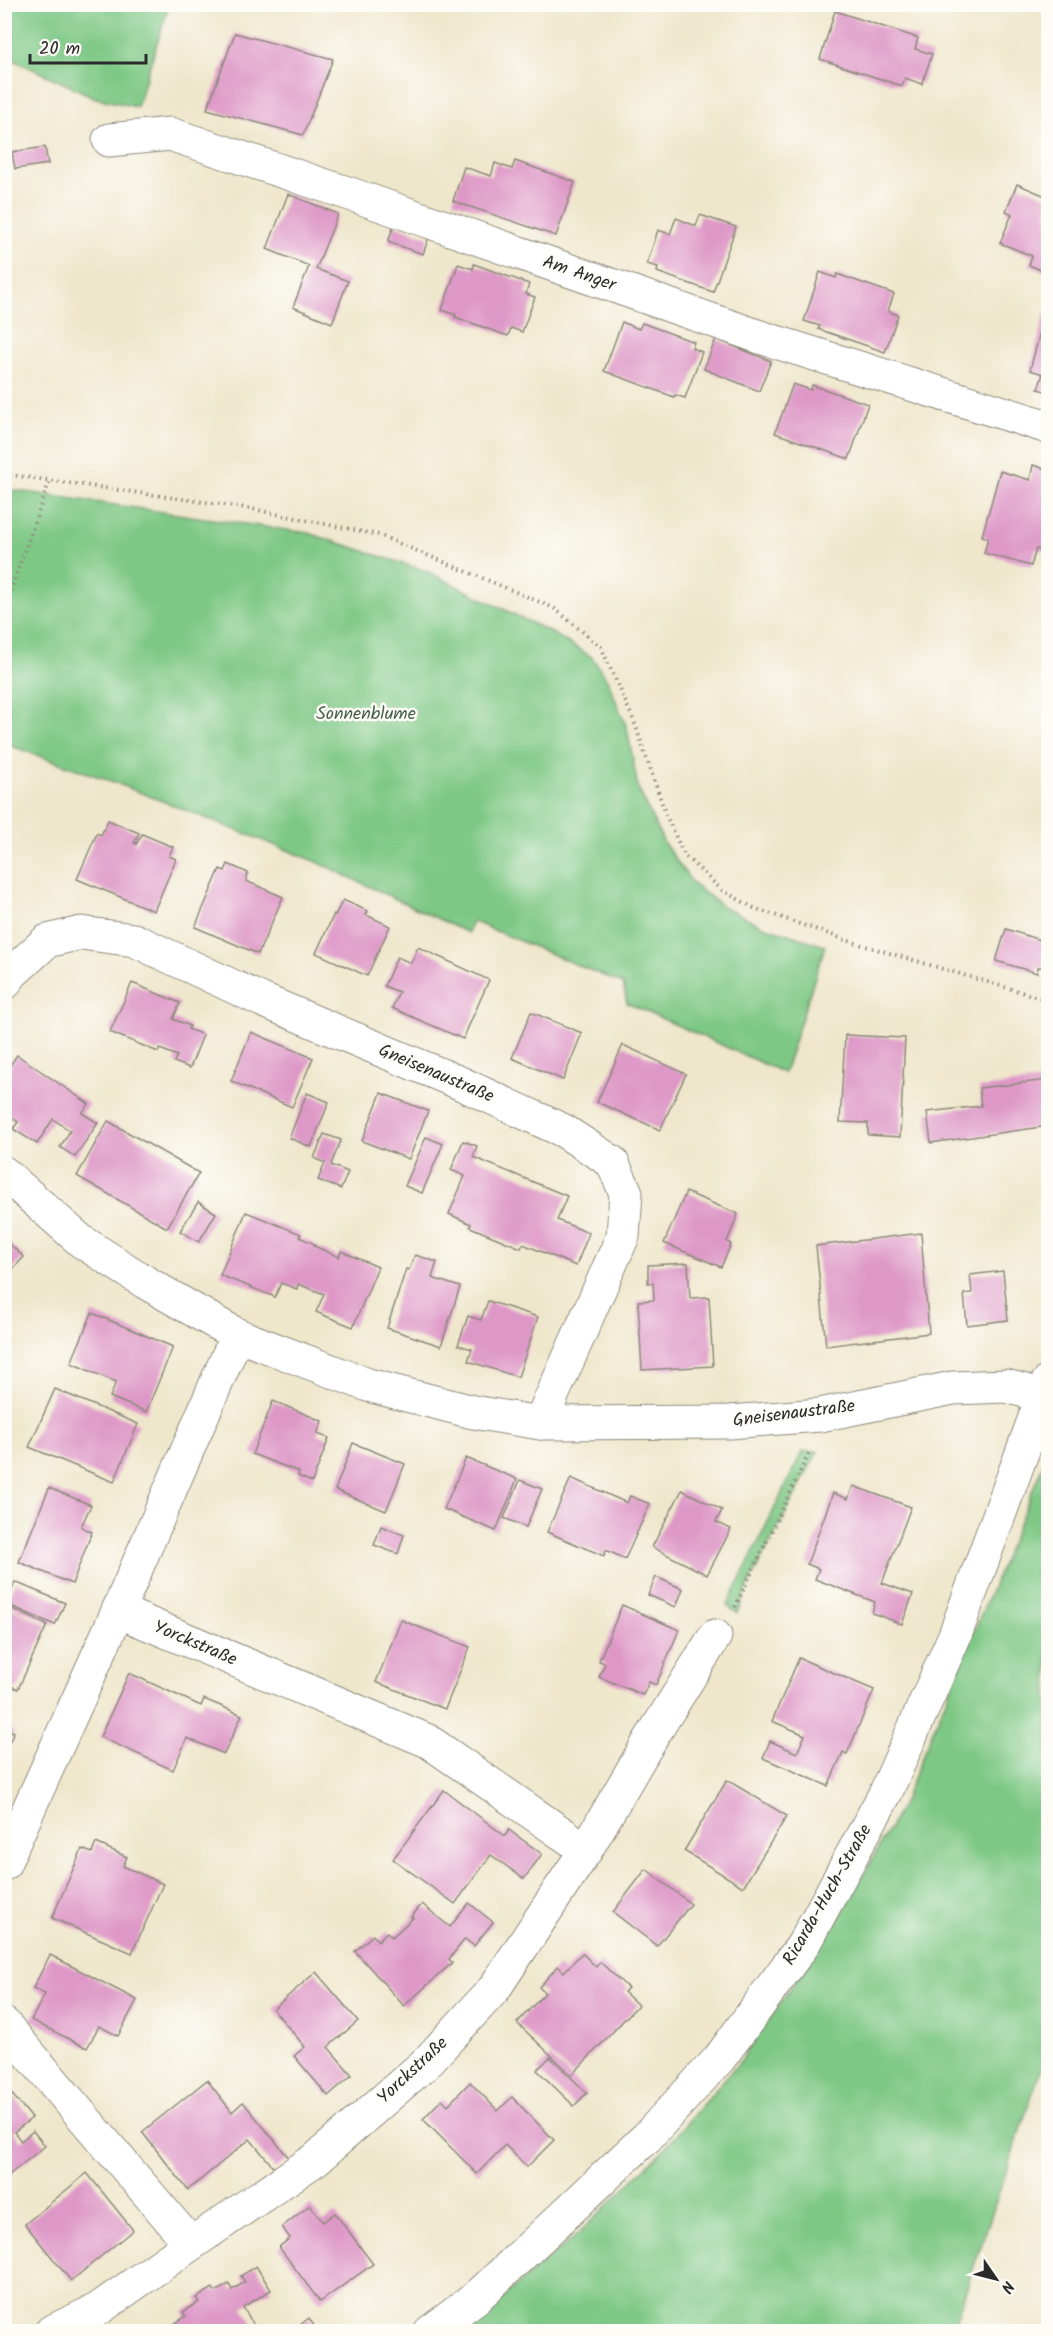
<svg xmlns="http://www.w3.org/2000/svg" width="1053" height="2336" viewBox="0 0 1053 2336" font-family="Kalam,sans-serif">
  <rect width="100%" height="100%" fill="#fdfcf7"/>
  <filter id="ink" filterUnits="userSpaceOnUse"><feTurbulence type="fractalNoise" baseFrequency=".0167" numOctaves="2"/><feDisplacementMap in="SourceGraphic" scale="12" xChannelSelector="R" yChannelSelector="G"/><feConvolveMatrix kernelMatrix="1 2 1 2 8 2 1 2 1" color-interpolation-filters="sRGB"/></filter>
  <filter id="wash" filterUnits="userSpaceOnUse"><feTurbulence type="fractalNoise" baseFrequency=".008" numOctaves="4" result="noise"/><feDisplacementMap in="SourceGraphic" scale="24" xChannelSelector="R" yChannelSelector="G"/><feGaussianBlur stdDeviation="1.35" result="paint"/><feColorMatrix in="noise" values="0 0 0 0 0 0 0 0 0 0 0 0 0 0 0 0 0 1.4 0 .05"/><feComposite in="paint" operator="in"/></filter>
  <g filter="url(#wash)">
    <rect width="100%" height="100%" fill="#efe7cc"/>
    <!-- green -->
    <g fill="#7ec885" stroke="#547a58" stroke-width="1.5">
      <polygon points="5,4 169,5 137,107 96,98 5,56"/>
      <polygon points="5,489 308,533 426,571 550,632 592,657 608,681 627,728 638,788 664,843 693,884 722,906 763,926 825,946 784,1073 627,1003 623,984 472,921 468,933 315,861 111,781 5,744"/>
      <polygon points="818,1451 751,1580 737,1613 727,1606 802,1452"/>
      <polygon points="1048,1453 1048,2048 952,2331 460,2332 577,2235 664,2149 742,2059 844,1910 902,1805"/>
    </g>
    <g id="blocks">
      <!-- building -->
      <g fill="#de98c7">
        <polygon points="835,11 918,38 915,49 932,54 922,84 905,78 902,86 820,59"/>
        <polygon points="235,33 333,59 303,135 207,109"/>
        <polygon points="45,147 48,164 15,169 12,152"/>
        <polygon points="515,161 575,182 556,236 453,201 464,167 491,176 495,163 512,169"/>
        <polygon points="1017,184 1048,197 1048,273 1029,265 1032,256 1000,243 1012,214 1006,211"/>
        <polygon points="288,194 338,214 316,269 348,281 332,323 293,307 309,266 267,249"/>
        <polygon points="700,215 736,227 713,292 657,272 658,267 647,264 658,230 670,234 676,218 696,226"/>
        <polygon points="394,225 429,237 423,254 388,242"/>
        <polygon points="458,264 473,269 474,264 529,284 526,294 535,297 522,332 511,328 508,336 455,317 456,315 442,310"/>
        <polygon points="820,272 836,278 837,274 894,294 888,311 898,315 885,352 818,329 820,326 804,321"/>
        <polygon points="1046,309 1048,310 1048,392 1038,389 1043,374 1030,370"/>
        <polygon points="622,322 639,329 642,323 694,342 692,348 702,352 685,398 675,395 674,397 604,371"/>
        <polygon points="716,339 771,361 759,391 704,369"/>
        <polygon points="793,384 811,390 812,385 868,404 849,459 775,433"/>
        <polygon points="1033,465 1048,470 1048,552 1036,549 1031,566 984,553 988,538 982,536 1000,471 1030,480"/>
        <polygon points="108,820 139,833 134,843 136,844 142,834 173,847 169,856 176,859 154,911 77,879 97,833 101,835"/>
        <polygon points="228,864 248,873 246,881 283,897 258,954 195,927 220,869 225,871"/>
        <polygon points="343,900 368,911 366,915 390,926 367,976 316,953 334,914 335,915"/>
        <polygon points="1048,919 1048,968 1038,967 1037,973 996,961 1006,929 1043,941"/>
        <polygon points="418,947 489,980 463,1039 392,1008 399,992 384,986 397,957 411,963"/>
        <polygon points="132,983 180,1003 173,1019 190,1026 188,1029 203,1035 190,1068 174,1062 177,1056 160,1049 158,1052 110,1032"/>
        <polygon points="531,1012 582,1033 563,1080 512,1058"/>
        <polygon points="251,1032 313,1058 292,1107 231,1081"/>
        <polygon points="845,1035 905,1038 900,1137 868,1135 868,1123 840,1122"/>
        <polygon points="623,1045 686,1074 660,1130 597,1102"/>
        <polygon points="17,1055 89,1104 82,1113 98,1123 75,1157 60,1147 70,1131 53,1119 37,1144 13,1129 18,1122 4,1112 4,1074"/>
        <polygon points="1048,1080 1048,1126 931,1143 927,1112 981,1106 979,1088"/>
        <polygon points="307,1093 329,1102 311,1147 289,1138"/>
        <polygon points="381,1093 428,1111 409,1159 362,1141"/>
        <polygon points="108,1121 199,1173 167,1228 77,1176"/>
        <polygon points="324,1134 341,1140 331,1165 348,1172 341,1189 318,1180 325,1163 314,1158"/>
        <polygon points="426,1137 443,1144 422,1193 405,1186"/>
        <polygon points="463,1141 477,1146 473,1157 567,1196 557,1220 589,1233 576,1266 523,1244 521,1248 470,1227 471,1224 449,1214 465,1176 451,1170"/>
        <polygon points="686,1192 738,1214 727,1242 731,1244 721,1267 664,1243"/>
        <polygon points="198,1202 216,1213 199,1242 180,1231"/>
        <polygon points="246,1212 301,1234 299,1237 315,1244 314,1246 339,1257 341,1251 378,1267 353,1327 316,1312 324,1294 298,1284 297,1289 281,1283 275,1297 220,1275"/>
        <polygon points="921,1233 929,1333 826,1346 816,1246"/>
        <polygon points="4,1239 24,1257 4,1278"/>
        <polygon points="415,1255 437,1262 432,1278 460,1287 441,1346 387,1328 406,1269 409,1270"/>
        <polygon points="688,1263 690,1298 709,1297 713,1366 642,1370 638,1301 654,1300 653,1283 648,1283 648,1265"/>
        <polygon points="1003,1271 1008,1320 967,1325 964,1294 972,1293 970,1275"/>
        <polygon points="488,1301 538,1317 518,1377 468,1361 472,1349 458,1345 468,1316 481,1320"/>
        <polygon points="92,1313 173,1347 146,1412 110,1397 116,1382 71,1363"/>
        <polygon points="55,1389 138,1424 114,1482 29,1447"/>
        <polygon points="273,1401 322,1421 317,1434 329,1438 312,1482 298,1476 299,1472 252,1454"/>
        <polygon points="353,1443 405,1464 386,1511 335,1490"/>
        <polygon points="466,1458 517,1479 496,1531 444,1509"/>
        <polygon points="571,1478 627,1503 630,1496 650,1504 625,1559 606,1550 604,1556 547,1532"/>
        <polygon points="520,1480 542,1489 526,1527 504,1518"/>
        <polygon points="853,1486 911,1507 882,1583 913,1594 902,1624 872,1613 875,1602 815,1579 819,1569 807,1564 833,1493 848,1499"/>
        <polygon points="49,1488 91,1505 81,1527 92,1532 72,1584 19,1562"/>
        <polygon points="682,1490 722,1510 716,1522 731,1529 707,1575 652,1547"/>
        <polygon points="381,1526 404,1535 398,1554 374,1545"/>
        <polygon points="656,1577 683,1589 676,1607 648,1595"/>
        <polygon points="15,1582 65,1603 55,1625 6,1604"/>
        <polygon points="4,1605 47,1625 18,1689 4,1683"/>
        <polygon points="622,1605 679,1630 656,1685 649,1682 643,1695 599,1677 605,1663 599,1661"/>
        <polygon points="401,1620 470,1647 445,1709 376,1682"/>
        <polygon points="799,1658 874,1690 847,1754 843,1752 828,1786 763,1758 770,1741 797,1753 805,1735 772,1721"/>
        <polygon points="129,1673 201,1706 204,1699 242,1715 224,1754 187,1738 173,1770 100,1737"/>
        <polygon points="4,1728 14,1732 4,1754"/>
        <polygon points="727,1780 787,1816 743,1887 684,1851"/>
        <polygon points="444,1790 505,1836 509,1830 542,1854 524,1879 491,1855 455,1904 393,1859"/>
        <polygon points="96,1843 127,1857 123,1866 163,1884 132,1953 52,1918 82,1849 92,1853"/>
        <polygon points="646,1869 691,1904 657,1946 613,1912"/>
        <polygon points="469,1903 493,1922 474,1946 465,1939 449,1959 452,1963 404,2006 355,1951 373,1935 378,1941 387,1932 392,1937 413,1918 411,1917 422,1904 450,1927"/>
        <polygon points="582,1953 596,1967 600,1962 628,1988 624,1992 638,2005 572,2075 517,2023 545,1993 539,1987 558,1966 564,1972"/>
        <polygon points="50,1955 137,2000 118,2036 99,2026 87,2048 31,2020 45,1994 33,1988"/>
        <polygon points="316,1972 358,2021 328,2047 352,2075 328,2096 294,2056 305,2047 273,2009"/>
        <polygon points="550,2057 587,2093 574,2106 537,2070"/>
        <polygon points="207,2080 232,2112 243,2102 289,2158 275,2169 250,2139 188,2190 142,2132"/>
        <polygon points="470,2082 498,2111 512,2097 554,2140 527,2167 505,2145 477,2174 423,2119 442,2099 448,2105"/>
        <polygon points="4,2085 32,2118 14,2132 21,2141 33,2131 45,2146 4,2179"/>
        <polygon points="87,2173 133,2230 71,2281 25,2224"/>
        <polygon points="310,2205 323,2222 335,2213 373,2264 320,2302 279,2247 290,2238 282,2227"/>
        <polygon points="256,2266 271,2290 243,2307 258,2332 162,2332 186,2316 183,2312 199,2302 196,2298 213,2288 215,2292 229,2284 232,2290 245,2282 241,2276"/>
        <polygon points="309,2318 318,2332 297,2332 295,2329"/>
      </g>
    </g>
  </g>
  <g filter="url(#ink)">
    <use href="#blocks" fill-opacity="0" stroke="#8d897c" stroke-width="1.5"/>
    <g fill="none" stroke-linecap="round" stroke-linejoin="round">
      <defs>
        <g id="street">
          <polyline points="109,140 170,134 356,196 760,337 1048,427"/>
          <polyline points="4,984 12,973 47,941 81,933 134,940 262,1000 460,1083 564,1131 612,1162 626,1193 623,1236 540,1423"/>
          <polyline points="4,1173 81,1241 145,1282 237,1335 368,1385 473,1412 540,1423 730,1422 820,1415 953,1388 1006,1386 1044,1396"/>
          <polyline points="586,1850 650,1740 715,1636"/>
          <polyline points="4,1864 118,1611 237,1335"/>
          <polyline points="4,2024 191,2244 316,2159 426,2063 494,1989 586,1850 428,1741 118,1611"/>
          <polyline points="51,2332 97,2310 191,2244"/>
          <polyline points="430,2332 477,2297 647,2137 719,2059 803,1945 886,1792 955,1635 1048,1382"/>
        </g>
      </defs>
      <!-- street casing -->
      <use href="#street" stroke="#8d897c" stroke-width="35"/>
      <!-- path -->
      <g stroke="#8d897c" stroke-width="4" stroke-dasharray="1.5 4.5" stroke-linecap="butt">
        <polyline points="4,474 247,508 379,535 554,608 601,647 634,721 666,815 684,855 722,890 754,908 849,941 1048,1000"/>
        <polyline points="4,608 50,480"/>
        <polyline points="735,1607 810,1451"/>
      </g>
      <!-- street -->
      <use href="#street" stroke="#fff" stroke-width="33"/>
    </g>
  </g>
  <g text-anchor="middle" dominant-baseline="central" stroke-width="5" stroke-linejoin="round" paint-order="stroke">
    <!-- street labels -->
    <g font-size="18" fill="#2b2b2b" stroke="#fdfcf7">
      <text transform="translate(579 274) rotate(19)">Am Anger</text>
      <text transform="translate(436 1074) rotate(23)">Gneisenaustraße</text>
      <text transform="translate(794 1414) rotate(-7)">Gneisenaustraße</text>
      <text transform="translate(195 1644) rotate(23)">Yorckstraße</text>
      <text transform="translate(828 1895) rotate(-60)">Ricarda-Huch-Straße</text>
      <text transform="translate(413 2071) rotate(-43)">Yorckstraße</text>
    </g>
    <!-- park labels -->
    <g font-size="18" fill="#48624a" stroke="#fdfcf7">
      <text x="366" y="714">Sonnenblume</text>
    </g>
  </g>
  <!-- margin -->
  <rect width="1053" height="2336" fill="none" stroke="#fdfcf7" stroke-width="24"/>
  <!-- north arrow -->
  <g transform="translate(996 2279) rotate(125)" stroke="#fdfcf7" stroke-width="4.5" paint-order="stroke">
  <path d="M0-4.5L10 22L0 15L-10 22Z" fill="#2b2b2b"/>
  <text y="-9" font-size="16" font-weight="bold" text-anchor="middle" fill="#2b2b2b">N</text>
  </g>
  <!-- scale -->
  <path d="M30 54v9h116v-9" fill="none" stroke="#2b2b2b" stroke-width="3"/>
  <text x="39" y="54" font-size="18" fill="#2b2b2b" stroke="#fdfcf7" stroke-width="4.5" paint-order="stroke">20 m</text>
</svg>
